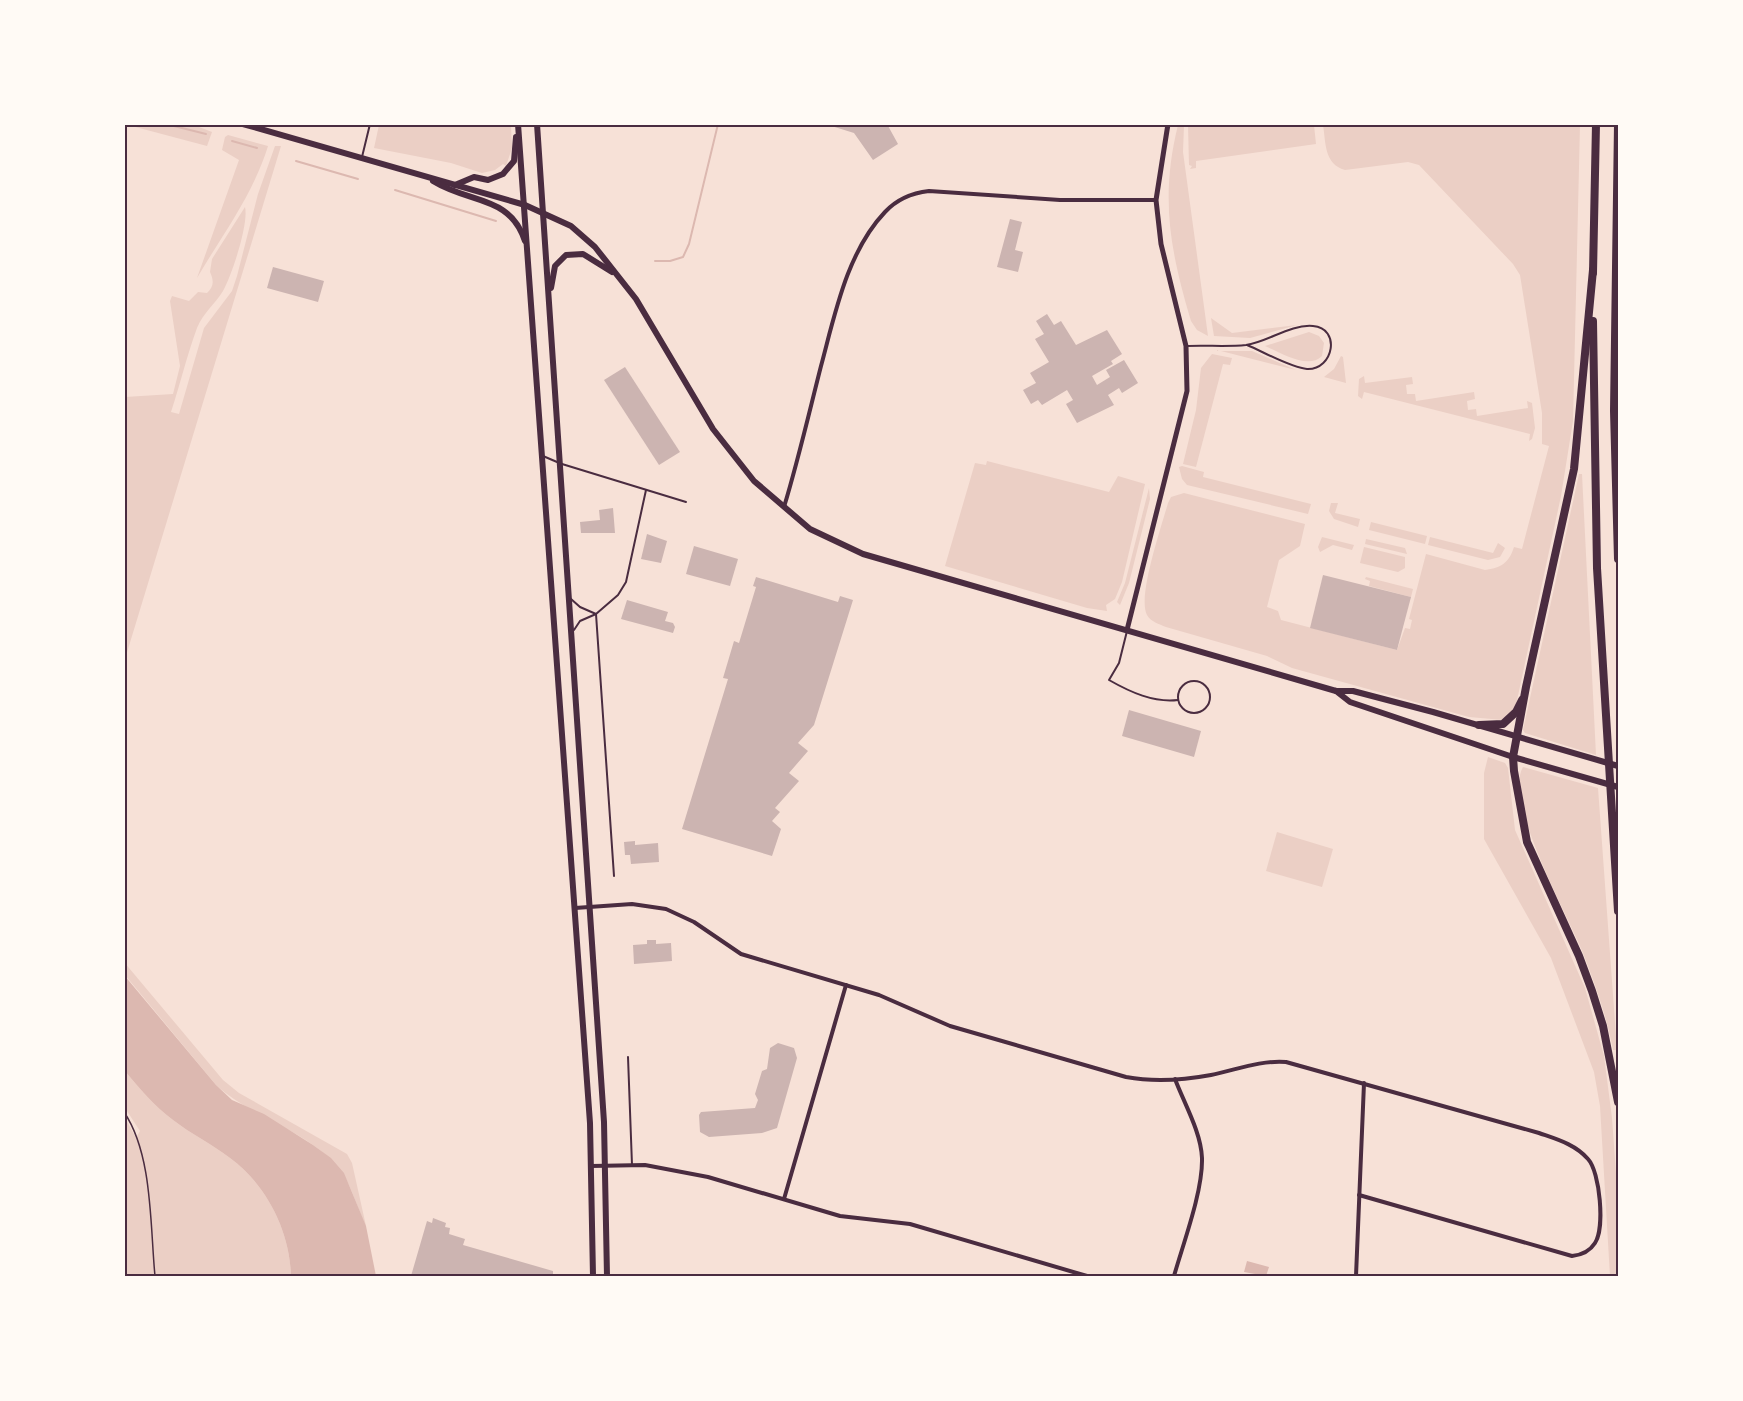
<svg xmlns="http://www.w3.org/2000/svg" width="1743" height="1401" viewBox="0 0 1743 1401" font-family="Mulish,sans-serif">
  <rect width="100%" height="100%" fill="#f7e1d7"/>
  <!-- green -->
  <g fill="#ebcfc5">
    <polygon points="128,125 194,125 212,132 207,146"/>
    <polygon points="379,125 511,125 512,148 506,166 503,164 495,170 482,173 451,163 374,148"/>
    <path d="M 1178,125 L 1184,125 L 1183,152 L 1208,336 L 1197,330 L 1191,321 C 1170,250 1160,198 1178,125 Z"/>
    <polygon points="1188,125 1314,125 1316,144 1196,161 1196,168 1190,169 1192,166 1189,165"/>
    <path d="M 1323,125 L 1580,125 L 1573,421 L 1561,496 L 1516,705 L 1514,712 L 1503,720 L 1469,717 L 1292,668 L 1267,656 L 1166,627 C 1159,624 1151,622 1147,615 C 1137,597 1162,525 1168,503 L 1171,497 L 1184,493 L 1305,524 L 1300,546 L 1279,560 L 1267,607 L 1278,611 L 1281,620 L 1397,650 L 1405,628 L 1410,629 L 1412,620 L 1409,619 L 1426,554 L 1485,570 C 1501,568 1509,563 1514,547 L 1522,549 L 1549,446 L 1542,444 L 1542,413 L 1520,275 L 1513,264 L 1419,165 L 1408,162 L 1345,170 C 1324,164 1326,143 1323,125 Z"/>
    <path d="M 228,135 L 268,146 C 253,195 222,235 197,278 L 239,160 L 222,150 L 225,137 Z"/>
    <path d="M 275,146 L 281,146 L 125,659 L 125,397 L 173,394 L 180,366 L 170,301 L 172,296 L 189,301 L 198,292 L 207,293 C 214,286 214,281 210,272 L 212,259 L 245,207 C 249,223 232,275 223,291 C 215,304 203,313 197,328 C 187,355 180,385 171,412 L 179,414 L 204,328 L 232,291 L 237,276 L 258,194 Z"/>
    <polygon points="1211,318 1232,333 1297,325 1250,338 1214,336"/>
    <path d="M 1309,332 L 1319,336 L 1324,343 L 1322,356 C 1308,370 1281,353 1265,346 Z"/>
    <polygon points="1216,350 1252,351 1296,370 1217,350"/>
    <polygon points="1212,354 1232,358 1230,365 1223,364 1196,467 1183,464 1196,410 1201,368"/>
    <polygon points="1341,356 1343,357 1346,383 1324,377 1334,369"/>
    <polygon points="1364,376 1365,383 1412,377 1413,384 1406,385 1407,394 1415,394 1416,401 1474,392 1475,399 1467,401 1468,410 1476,409 1477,416 1528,408 1527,401 1532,403 1535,428 1532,439 1529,441 1530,434 1364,392 1362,399 1358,396 1359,379"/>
    <polygon points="987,461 1109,492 1118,476 1145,484 1122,582 1115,599 1106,605 1107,611 1087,608 945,566 975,463 986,465"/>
    <polygon points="1182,466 1204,472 1203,477 1311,504 1308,514 1187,485 1182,479 1179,467"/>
    <polygon points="1579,474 1582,474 1596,755 1525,733 1523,730"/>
    <polygon points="1149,488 1150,499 1129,583 1120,605 1117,602 1125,583"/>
    <polygon points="1331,503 1338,503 1335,513 1360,519 1358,527 1334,519 1329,511"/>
    <polygon points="1371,522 1427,536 1425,544 1369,530"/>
    <polygon points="1322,537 1354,545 1352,550 1333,545 1320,552 1318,547"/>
    <polygon points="1430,537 1493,553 1498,543 1505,548 1500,557 1488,560 1428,545"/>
    <polygon points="1366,539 1405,548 1407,554 1365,544"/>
    <polygon points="1364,547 1405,557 1405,568 1398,572 1360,563"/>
    <polygon points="1366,577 1413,589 1411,597 1369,586 1370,581 1365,579"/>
    <polygon points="1488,757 1505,763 1508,768 1515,830 1585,988 1604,1056 1612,1118 1618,1201 1618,1276 1610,1276 1600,1106 1594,1072 1551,958 1484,839 1484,773"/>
    <path d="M 1523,767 L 1598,788 L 1617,1050 L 1613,1050 C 1607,1017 1595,984 1583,953 C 1569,918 1503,800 1523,767 Z"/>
    <polygon points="1277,832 1333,849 1322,887 1266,871"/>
    <path d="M 124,962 L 223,1080 L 239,1093 L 347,1154 L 352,1163 L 366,1226 C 359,1212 349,1180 341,1171 C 309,1130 253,1119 216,1085 L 125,975 Z"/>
    <path d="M 125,1071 C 139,1088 155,1107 173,1120 C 191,1134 212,1144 230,1158 C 267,1185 290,1232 291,1276 L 125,1276 L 124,1116 L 136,1138 L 140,1131 L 125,1108 Z"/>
  </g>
  <!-- water -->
  <g fill="#dcb8b0">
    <path d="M 124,975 L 216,1085 L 232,1100 L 264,1114 L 313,1145 L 331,1158 L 344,1173 L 366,1226 L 376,1276 L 291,1276 C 290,1232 267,1185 230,1158 C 212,1144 191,1134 173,1120 C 155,1107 139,1088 125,1071 Z"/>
    <polygon points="1247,1261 1269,1267 1266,1276 1244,1272"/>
  </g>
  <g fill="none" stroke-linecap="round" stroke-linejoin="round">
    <!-- stream -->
    <g stroke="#dcb8b0" stroke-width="2">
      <polyline points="166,124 206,134"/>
      <polyline points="232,141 257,148"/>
      <polyline points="296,161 358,179"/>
      <polyline points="395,190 496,221"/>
      <polyline points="655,261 670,261 683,257 689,244 718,124"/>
    </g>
  </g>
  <!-- building -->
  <g fill="#ccb4b1">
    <polygon points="825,124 887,124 898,144 873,160 854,133"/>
    <polygon points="1010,219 1022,222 1015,250 1023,252 1018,272 997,267"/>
    <polygon points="273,267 324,281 318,302 267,288"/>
    <polygon points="1047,314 1054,325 1061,321 1076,345 1107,330 1122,354 1111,361 1113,364 1092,376 1097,385 1110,377 1106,370 1124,360 1138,383 1122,393 1119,388 1108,395 1114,405 1077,423 1066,404 1073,400 1067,390 1042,405 1038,400 1031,404 1023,390 1036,383 1030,373 1049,362 1035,339 1044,334 1036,321"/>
    <polygon points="625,367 680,452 659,465 604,380"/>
    <polygon points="613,508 615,533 581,533 580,522 600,520 599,510"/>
    <polygon points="647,534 667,541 661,563 641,559"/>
    <polygon points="694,546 738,559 730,586 686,574"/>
    <polygon points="1323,575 1411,597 1397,650 1310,628"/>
    <polygon points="756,577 838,602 840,596 853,600 814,725 798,743 808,751 789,773 799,781 775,808 780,812 772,821 781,829 772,856 682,829 728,679 723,678 734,641 739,643 756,587 753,586"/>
    <polygon points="627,600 668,612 665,621 673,623 675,627 673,633 621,619"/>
    <polygon points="1129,710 1201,731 1194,757 1122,736"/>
    <polygon points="635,841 635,845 658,843 659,862 631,864 630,855 625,855 624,842"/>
    <polygon points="647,940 656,940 656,944 671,943 672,961 634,964 633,945 647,944"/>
    <polygon points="778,1043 794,1048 797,1058 777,1128 762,1133 709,1137 700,1132 699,1115 701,1112 755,1108 758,1100 755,1094 762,1071 767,1069 770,1048"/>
    <polygon points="433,1218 446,1223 445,1227 450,1228 449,1234 465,1239 463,1245 553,1271 553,1276 411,1276 427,1221 432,1223"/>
  </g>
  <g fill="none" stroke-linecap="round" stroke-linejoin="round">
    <!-- path -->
    <path stroke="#4a2c40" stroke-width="1.5" d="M 124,1112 C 153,1155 150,1226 155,1276"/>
    <!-- service -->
    <g stroke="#4a2c40" stroke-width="2">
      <polyline points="362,157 370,124"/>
      <path d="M 1186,346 C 1206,345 1227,347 1246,345 C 1268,342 1290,324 1313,326 C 1341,328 1334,370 1307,369 C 1291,368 1262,351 1247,345"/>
      <polyline points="543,456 557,462"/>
      <polyline points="562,464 686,502"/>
      <polyline points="571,599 580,607 596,614"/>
      <polyline points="596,614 614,876"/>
      <polyline points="574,630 580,621 596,614 618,595 626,582 646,490"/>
      <path d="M 1127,631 L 1119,663 L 1109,680 C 1130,692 1154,703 1178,700"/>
      <circle cx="1194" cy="697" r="16"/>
      <polyline points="628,1057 632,1165"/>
    </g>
    <!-- minor -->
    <g stroke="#4a2c40" stroke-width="4">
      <path d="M 784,507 C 798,461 809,413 821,366 C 835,314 847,252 885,212 C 897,199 912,193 929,191 L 1060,200 L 1156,200"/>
      <path d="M 575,908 L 632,904 L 666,909 L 694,922 L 741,954 L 879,995 L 950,1026 L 1126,1077 C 1153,1082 1184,1080 1211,1075 C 1236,1070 1260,1060 1286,1062 L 1539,1133 C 1556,1139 1575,1144 1588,1159 C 1600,1172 1605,1228 1595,1243 C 1590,1251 1581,1255 1572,1256 L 1359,1195"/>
      <polyline points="591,1166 645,1165 708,1177 840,1216 910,1224 1087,1276"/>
      <polyline points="784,1199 846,985"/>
      <path d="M 1174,1276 C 1183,1244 1203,1191 1202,1158 C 1201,1132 1184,1103 1175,1079"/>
      <polyline points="1356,1276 1364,1083"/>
    </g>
    <!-- tertiary -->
    <polyline stroke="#4a2c40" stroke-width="5" points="1127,630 1187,391 1186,346 1161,244 1156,200 1168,124"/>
    <!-- secondary -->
    <g stroke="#4a2c40" stroke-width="6">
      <polyline points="243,124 525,205 571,226 595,247 636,299 713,429 754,481 810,529 863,554 1336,691 1353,691 1433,712 1618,766"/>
      <polyline points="518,124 590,1123 593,1276"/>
      <polyline points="537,124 604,1122 607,1276"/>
      <path d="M 433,181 C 470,204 510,195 525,241"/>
      <polyline points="455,185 474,177 488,180 503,174 514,161 516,137"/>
      <polyline points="551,288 555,266 566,255 583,254 612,272"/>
      <polyline points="1336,691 1350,702 1513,757 1618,787"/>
    </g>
    <!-- motorway -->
    <g stroke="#4a2c40" stroke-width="8">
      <polyline points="1618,124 1614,411 1618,559"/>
      <polyline points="1593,270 1574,469 1526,687 1513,757 1514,771 1527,842 1579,956 1592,991 1603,1026 1618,1102"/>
      <polyline points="1593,273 1596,124"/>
      <polyline points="1593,321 1597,568 1618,911"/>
      <polyline points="1479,725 1503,724 1516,712 1522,700"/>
    </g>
  </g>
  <!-- border -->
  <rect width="1743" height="1401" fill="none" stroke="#fffaf5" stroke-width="252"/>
  <rect x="126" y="126" width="1491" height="1149" fill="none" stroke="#4a2c40" stroke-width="2"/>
</svg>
